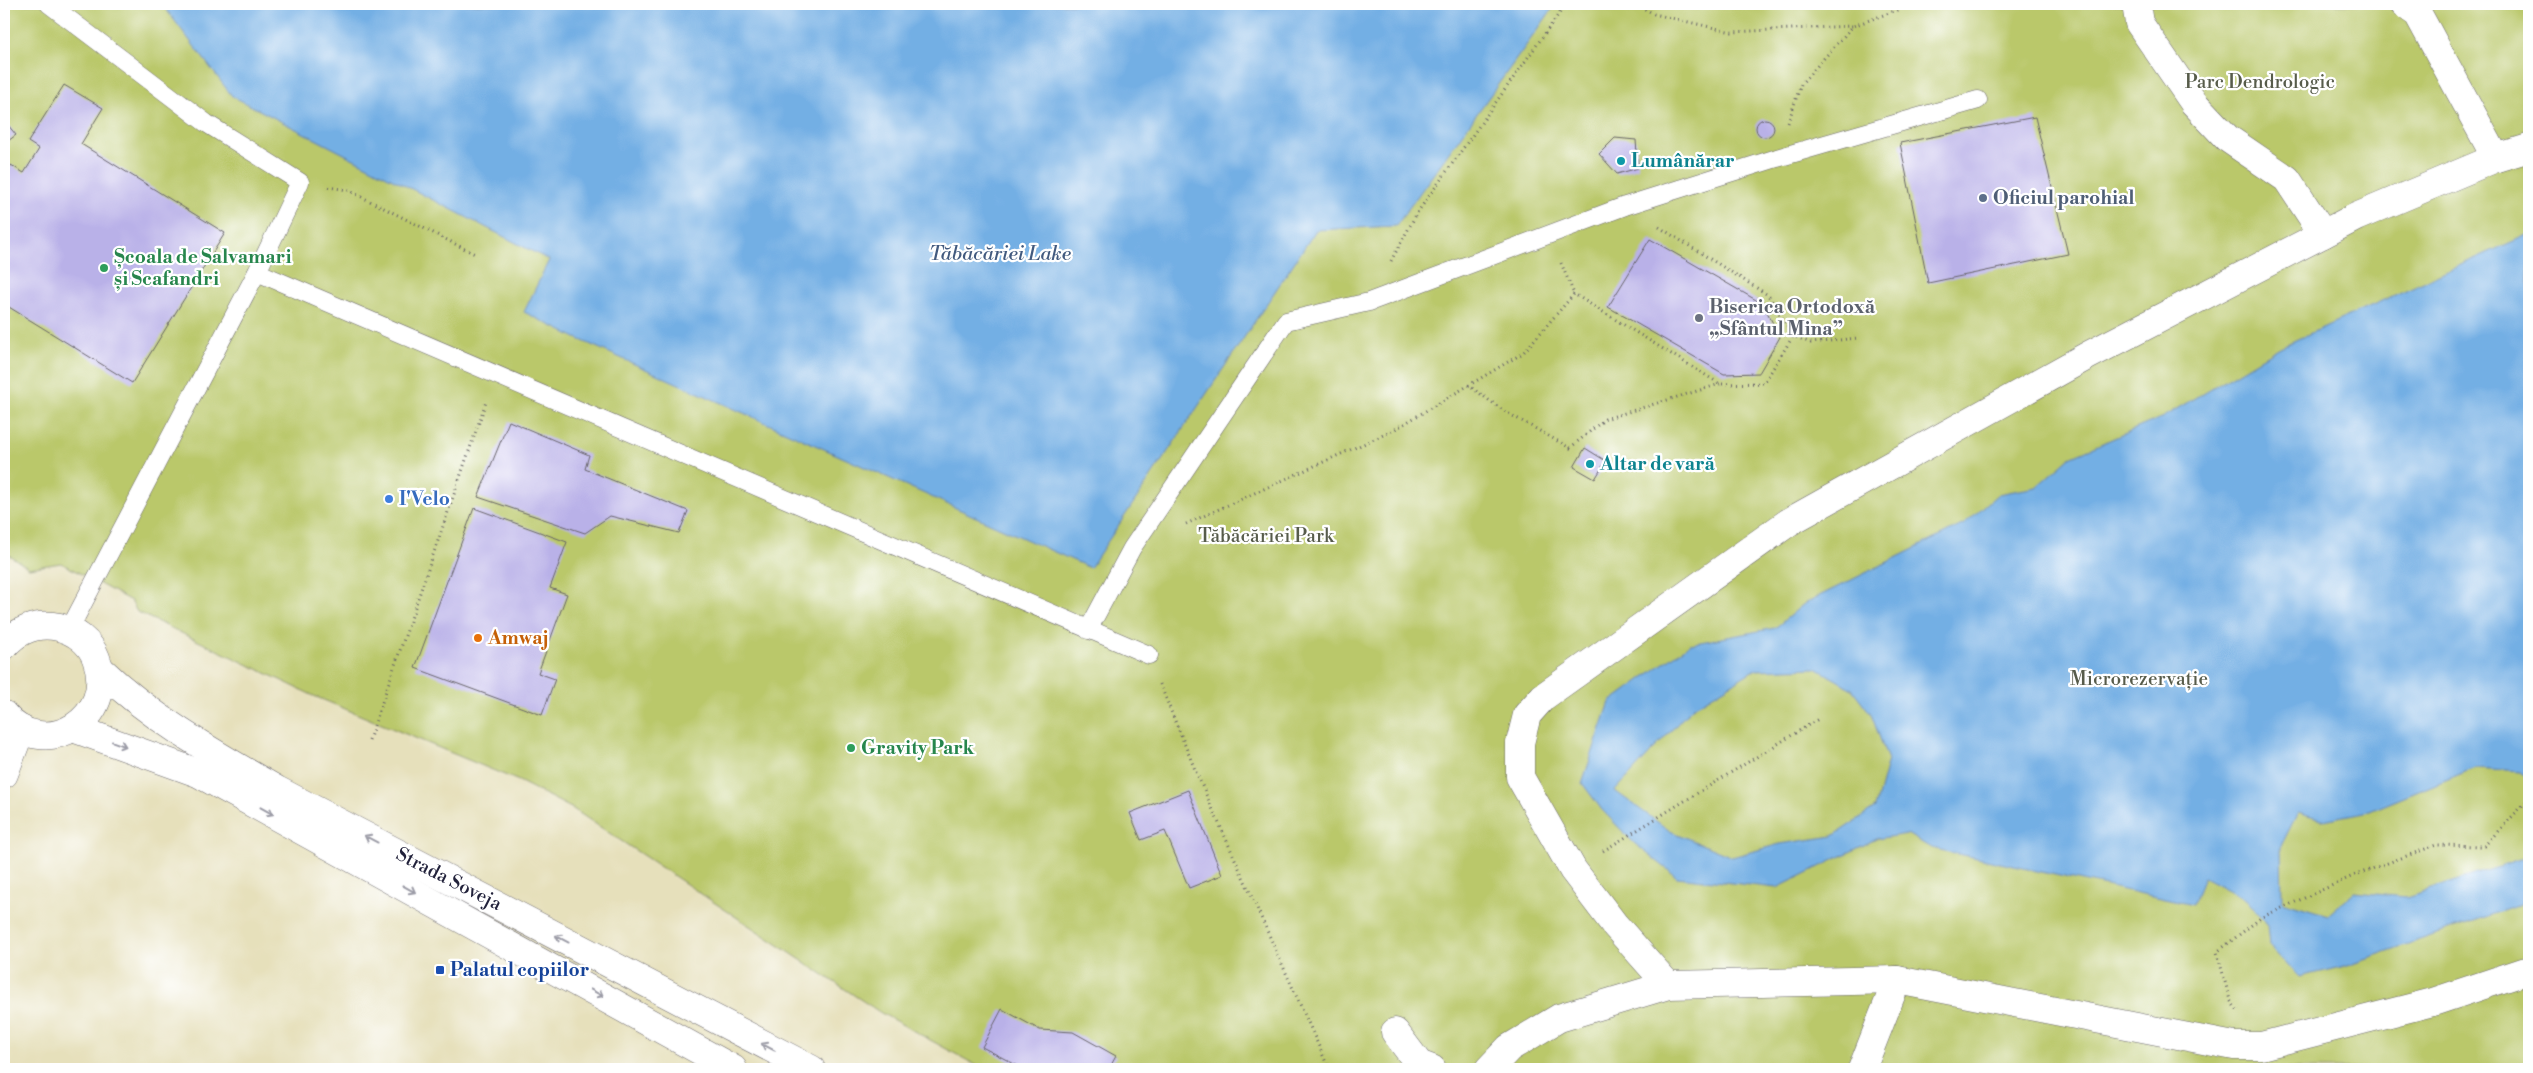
<svg xmlns="http://www.w3.org/2000/svg" width="2533" height="1073" viewBox="0 0 2533 1073" font-family="'Libre Bodoni',serif">
  <rect width="100%" height="100%" fill="#fff"/>
  <filter id="ink" filterUnits="userSpaceOnUse"><feTurbulence type="fractalNoise" baseFrequency=".02" numOctaves="2"/><feDisplacementMap in="SourceGraphic" scale="10" xChannelSelector="R" yChannelSelector="G"/><feConvolveMatrix kernelMatrix="1 2 1 2 8 2 1 2 1" color-interpolation-filters="sRGB"/></filter>
  <filter id="wash" filterUnits="userSpaceOnUse"><feTurbulence type="fractalNoise" baseFrequency=".0096" numOctaves="4" result="noise"/><feDisplacementMap in="SourceGraphic" scale="20" xChannelSelector="R" yChannelSelector="G"/><feGaussianBlur stdDeviation="1.12" result="paint"/><feColorMatrix in="noise" values="0 0 0 0 0 0 0 0 0 0 0 0 0 0 0 0 0 1.4 0 .05"/><feComposite in="paint" operator="in"/></filter>
  <g filter="url(#wash)">
    <rect width="100%" height="100%" fill="#e6e0bb"/>
    <!-- green -->
    <polygon fill="#bac86a" stroke="#6e7552" points="4,4 2529,4 2529,1069 983,1069 881,1013 573,809 519,781 314,696 137,612 131,601 61,563 29,568 4,552"/>
    <!-- water -->
    <g fill="#73afe4" stroke="#4a6890" fill-rule="evenodd">
      <polygon points="162,4 1556,4 1396,226 1316,230 1090,568 576,338 524,312 549,260 232,96"/>
      <path d="M 2529,234 L 2529,778 L 2520,771 L 2475,768 L 2370,811 L 2324,820 L 2298,812 L 2281,846 L 2282,901 L 2328,915 L 2354,892 L 2406,897 L 2529,857 L 2529,900 L 2514,907 L 2345,966 L 2299,977 L 2269,946 L 2267,925 L 2247,900 L 2204,877 L 2193,905 L 1931,848 L 1907,834 L 1876,839 L 1777,888 L 1677,877 L 1634,843 L 1602,810 L 1582,783 L 1610,702 L 1690,644 L 1775,628 L 1805,603 L 1964,524 L 1998,494 L 2036,487 L 2070,457 L 2163,417 L 2280,347 ZM 1816,668 L 1852,689 L 1871,714 L 1888,760 L 1875,808 L 1833,836 L 1780,844 L 1732,857 L 1670,831 L 1615,791 L 1692,708 L 1754,670 Z"/>
    </g>
    <g id="blocks">
      <!-- building -->
      <g fill="#b9b1e8">
        <polygon points="64,85 103,108 81,144 225,233 132,383 4,304 4,176 11,165 24,173 39,149 28,142"/>
        <polygon points="2035,117 2068,254 1928,283 1900,143"/>
        <circle cx="1765" cy="128" r="9"/>
        <polygon points="4,120 16,135 4,144"/>
        <polygon points="1615,138 1636,140 1638,168 1617,174 1599,154"/>
        <polygon points="1650,239 1763,304 1780,337 1759,373 1724,374 1608,307"/>
        <polygon points="509,421 589,455 585,469 688,511 679,533 610,516 585,533 478,497"/>
        <polygon points="1585,448 1606,461 1595,479 1574,467"/>
        <polygon points="474,508 567,542 550,588 567,594 538,673 555,679 542,715 415,668"/>
        <polygon points="1188,790 1222,875 1189,888 1165,831 1141,840 1130,813"/>
        <polygon points="1002,1009 1040,1030 1073,1032 1116,1056 1109,1069 1024,1069 982,1047"/>
      </g>
    </g>
  </g>
  <g filter="url(#ink)">
    <use href="#blocks" fill-opacity="0" stroke="#676468" stroke-width="1"/>
    <g fill="none" stroke-linecap="round" stroke-linejoin="round">
      <defs>
        <g id="service">
          <polyline points="49,4 206,123 300,182 257,272 69,630"/>
          <polyline points="257,272 1149,655"/>
          <polyline points="1088,630 1132,548 1286,321 1369,302 1625,206 1777,158 1978,100"/>
        </g>
        <g id="pedestrian">
          <polyline points="2136,4 2139,23 2194,103 2227,138 2287,179 2323,234"/>
          <polyline points="2404,4 2418,14 2496,158"/>
          <polyline points="2529,148 2496,158 2356,217 2089,355 1789,522 1543,697 1527,715 1520,743 1520,777 1573,870 1614,924 1668,985 1897,980 2234,1046 2261,1046 2433,1002 2529,970"/>
          <polyline points="1395,1032 1419,1064 1432,1069"/>
          <polyline points="1489,1069 1509,1048 1559,1018 1668,985"/>
          <polyline points="1862,1069 1897,980"/>
        </g>
        <polyline id="tertiary" points="4,774 21,729"/>
        <g id="secondary">
          <path d="M 4,646 C 18,630 37,622 59,627 C 75,631 90,642 96,658 C 119,719 43,763 4,715"/>
          <path d="M 100,669 C 152,719 215,754 277,790 L 811,1069"/>
          <polyline points="73,728 198,773 733,1069"/>
        </g>
      </defs>
      <!-- service casing -->
      <use href="#service" stroke="#676468" stroke-width="19"/>
      <!-- pedestrian casing -->
      <use href="#pedestrian" stroke="#676468" stroke-width="29"/>
      <!-- tertiary casing -->
      <use href="#tertiary" stroke="#676468" stroke-width="29"/>
      <!-- secondary casing -->
      <use href="#secondary" stroke="#676468" stroke-width="29"/>
      <!-- path -->
      <g stroke="#676468" stroke-width="3" stroke-dasharray="1 4" stroke-linecap="butt">
        <polyline points="1636,4 1654,14 1732,32 1853,26"/>
        <polyline points="1788,123 1801,84 1853,26 1914,4"/>
        <polyline points="328,187 348,190 475,254"/>
        <polyline points="1659,227 1768,295 1793,336 1811,343 1858,338"/>
        <polyline points="1391,261 1417,213 1566,4"/>
        <polyline points="1561,263 1574,294"/>
        <polyline points="1468,385 1504,411 1570,448 1605,419 1720,384"/>
        <polyline points="1186,524 1392,431 1523,353 1574,294 1720,384 1764,383 1793,336"/>
        <polyline points="1160,684 1196,772 1329,1069"/>
        <polyline points="369,740 486,402"/>
        <polyline points="1603,851 1820,718"/>
        <polyline points="2237,1010 2230,1000 2217,952 2262,917 2353,876 2436,845 2484,846 2529,799"/>
      </g>
      <!-- service -->
      <use href="#service" stroke="#fff" stroke-width="18"/>
      <!-- pedestrian -->
      <use href="#pedestrian" stroke="#fff" stroke-width="28"/>
      <!-- tertiary -->
      <use href="#tertiary" stroke="#fff" stroke-width="28"/>
      <!-- secondary -->
      <use href="#secondary" stroke="#fff" stroke-width="28"/>
    </g>
    <!-- one-way arrows -->
    <defs><path id="oneway-shaft" d="M-6 0H5M1.5-3L5.5 0L1.5 3" fill="none" stroke-width="1.6" stroke-linecap="round" stroke-linejoin="round" transform="scale(1.25)"/></defs>
    <g stroke="#9c9ca7">
      <use href="#oneway-shaft" transform="translate(119 744) rotate(20)"/>
      <use href="#oneway-shaft" transform="translate(267 811) rotate(29)"/>
      <use href="#oneway-shaft" transform="translate(371 839) rotate(-152)"/>
      <use href="#oneway-shaft" transform="translate(409 889) rotate(29)"/>
      <use href="#oneway-shaft" transform="translate(562 939) rotate(-152)"/>
      <use href="#oneway-shaft" transform="translate(597 993) rotate(29)"/>
      <use href="#oneway-shaft" transform="translate(768 1047) rotate(-152)"/>
    </g>
  </g>
  <!-- markers -->
  <g fill="#0f9aa8" stroke="#fff" stroke-width="2">
    <circle cx="1621" cy="161" r="5"/>
    <circle cx="1590" cy="464" r="5"/>
  </g>
  <circle fill="#5c6f8a" stroke="#fff" stroke-width="2" cx="1983" cy="198" r="5"/>
  <g fill="#2e9e5b" stroke="#fff" stroke-width="2">
    <circle cx="104" cy="268" r="5"/>
    <circle cx="851" cy="748" r="5"/>
  </g>
  <circle fill="#6b7280" stroke="#fff" stroke-width="2" cx="1699" cy="318" r="5"/>
  <circle fill="#3f7fe0" stroke="#fff" stroke-width="2" cx="389" cy="499" r="5"/>
  <circle fill="#e8710a" stroke="#fff" stroke-width="2" cx="478" cy="638" r="5"/>
  <rect fill="#1a4fb4" stroke="#fff" stroke-width="2" x="435" y="965" width="10" height="10" rx="2.5"/>
  <g text-anchor="middle" dominant-baseline="central" stroke-width="4.5" stroke-linejoin="round" paint-order="stroke">
    <!-- park labels -->
    <g font-size="19" fill="#575c4b" stroke="#fff">
      <text x="2260" y="82">Parc Dendrologic</text>
      <text x="1266" y="536">Tăbăcăriei Park</text>
      <text x="2139" y="679">Microrezervație</text>
    </g>
    <!-- culture labels -->
    <g font-size="19" font-weight="bold" fill="#0d838f" stroke="#fff" text-anchor="start">
      <text x="1631" y="161">Lumânărar</text>
      <text x="1600" y="464">Altar de vară</text>
    </g>
    <!-- service labels -->
    <g font-size="19" font-weight="bold" fill="#4e5e75" stroke="#fff" text-anchor="start">
      <text x="1993" y="198">Oficiul parohial</text>
    </g>
    <!-- leisure labels -->
    <g font-size="19" font-weight="bold" fill="#27864d" stroke="#fff" text-anchor="start">
      <text x="114" y="257">Școala de Salvamari<tspan x="114" dy="22">și Scafandri</tspan></text>
      <text x="861" y="748">Gravity Park</text>
    </g>
    <!-- worship labels -->
    <g font-size="19" font-weight="bold" fill="#5b616d" stroke="#fff" text-anchor="start">
      <text x="1709" y="307">Biserica Ortodoxă<tspan x="1709" dy="22">„Sfântul Mina”</tspan></text>
    </g>
    <!-- shop labels -->
    <g font-size="19" font-weight="bold" fill="#366cbe" stroke="#fff" text-anchor="start">
      <text x="399" y="499">I'Velo</text>
    </g>
    <!-- food labels -->
    <g font-size="19" font-weight="bold" fill="#c56008" stroke="#fff" text-anchor="start">
      <text x="488" y="638">Amwaj</text>
    </g>
    <!-- street labels -->
    <g font-size="19" fill="#22223b" stroke="#fff">
      <text transform="translate(449 879) rotate(27)">Strada Soveja</text>
    </g>
    <!-- transit labels -->
    <g font-size="19" font-weight="bold" fill="#164399" stroke="#fff" text-anchor="start">
      <text x="450" y="970">Palatul copiilor</text>
    </g>
    <!-- water labels -->
    <g font-size="20" font-style="italic" fill="#425a7f" stroke="#fff">
      <text x="1000" y="254">Tăbăcăriei Lake</text>
    </g>
  </g>
  <!-- margin -->
  <rect width="2533" height="1073" fill="none" stroke="#fff" stroke-width="20"/>
</svg>
